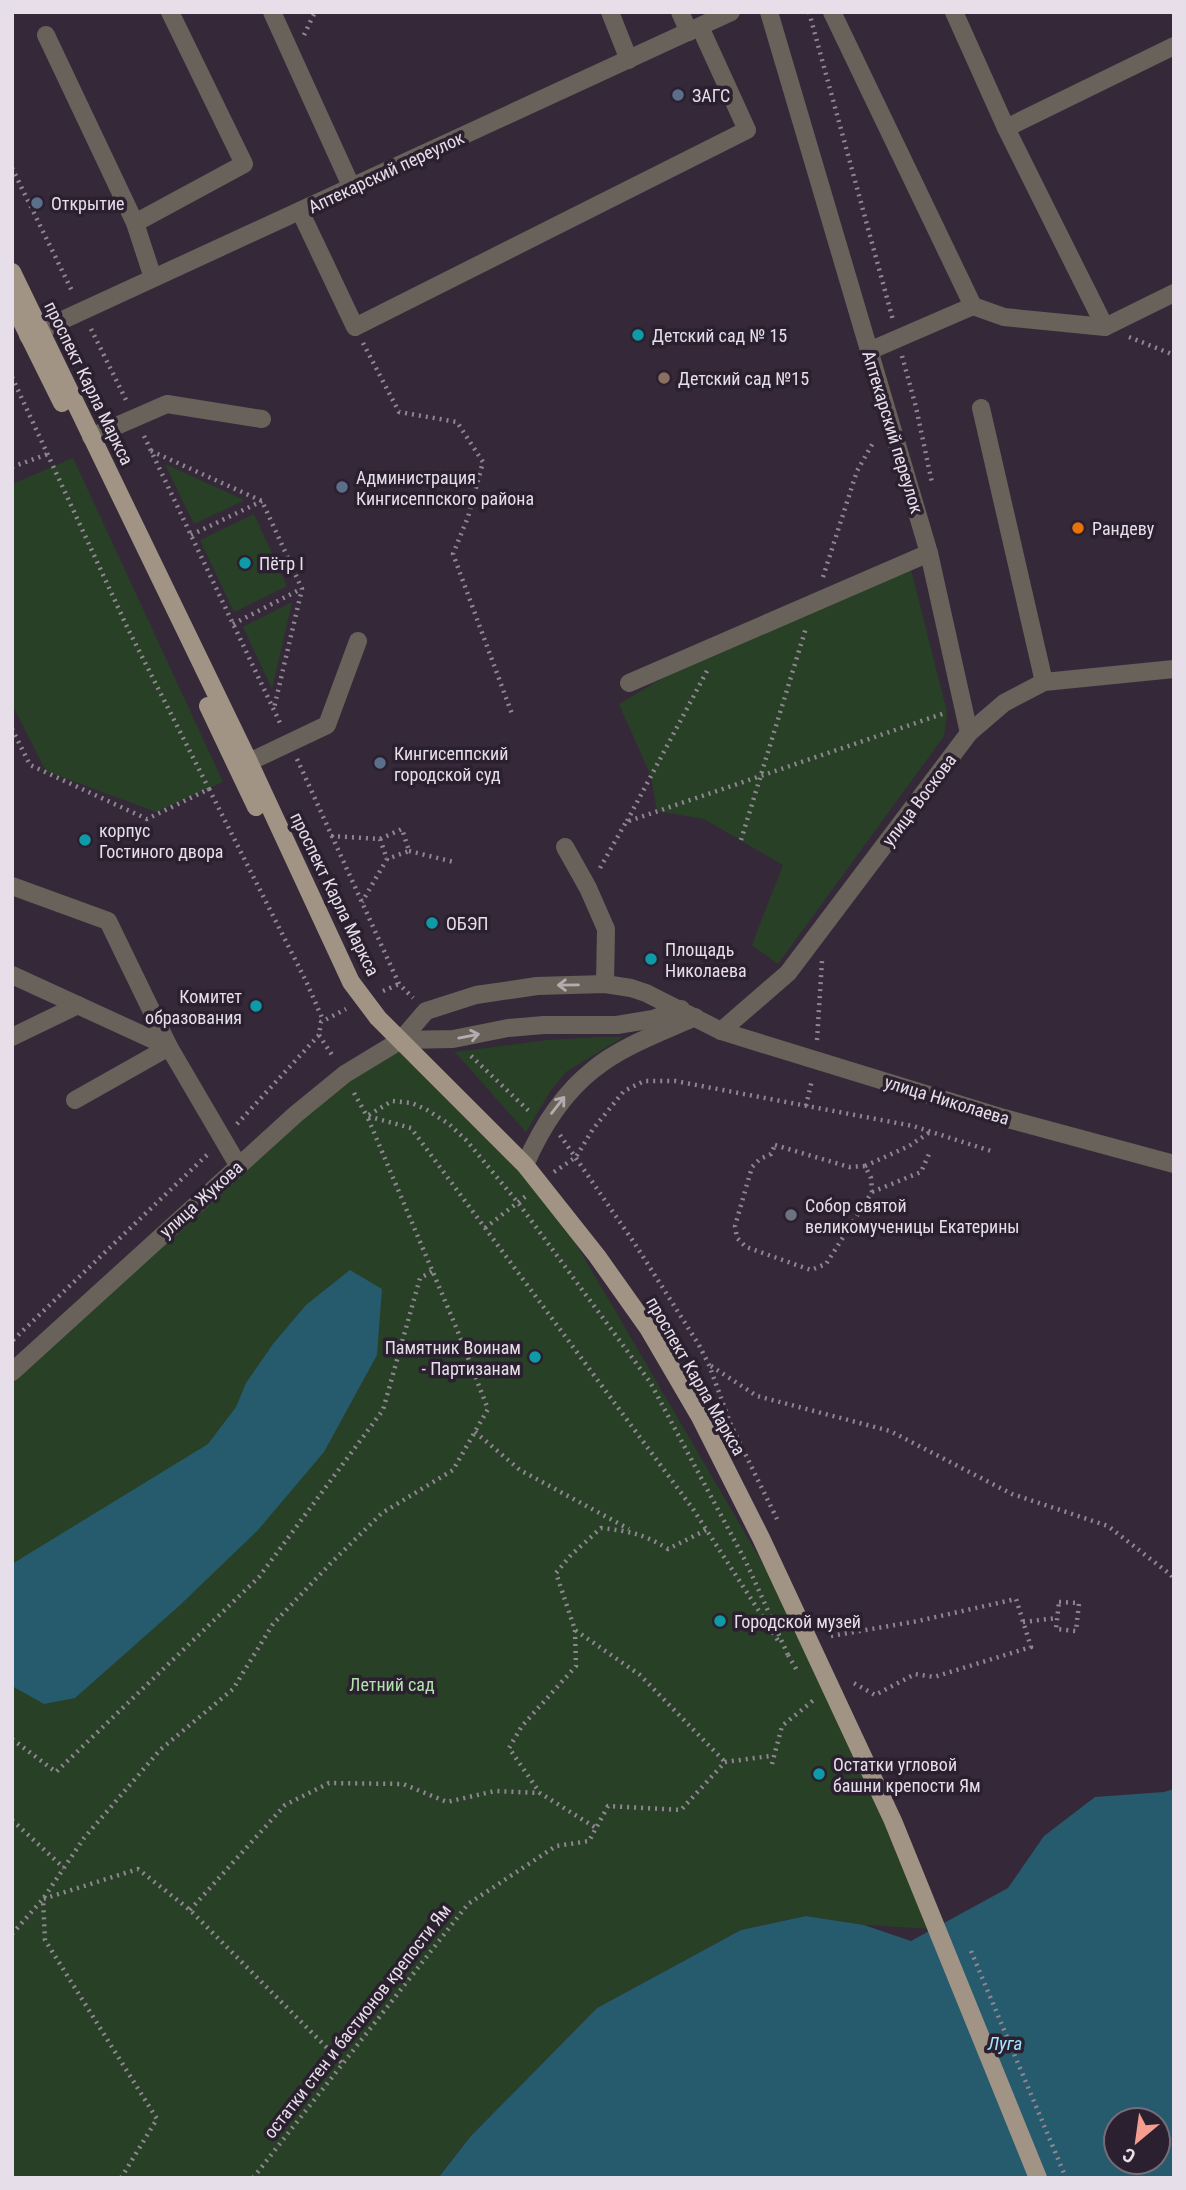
<svg xmlns="http://www.w3.org/2000/svg" width="1186" height="2190" viewBox="0 0 1186 2190" font-family="'Roboto Condensed',sans-serif">
  <rect width="100%" height="100%" fill="#352939"/>
  <!-- green -->
  <g fill="#284026">
    <polygon points="73,458 223,782 156,812 46,771 12,704 12,484"/>
    <polygon points="165,464 244,500 245,500 194,524"/>
    <polygon points="254,514 287,586 234,612 200,540"/>
    <polygon points="909,562 947,712 944,736 778,964 752,945 783,865 704,819 657,811 651,776 619,704 722,643"/>
    <polygon points="292,602 272,689 243,627"/>
    <polygon points="598,1037 623,1037 566,1072 551,1090 526,1132 455,1052 548,1040"/>
    <polygon points="401,1040 540,1182 815,1653 934,1929 864,1925 806,1916 741,1930 597,2008 470,2137 437,2178 12,2178 12,1371 238,1165"/>
  </g>
  <!-- water -->
  <g fill="#265a6d" fill-rule="evenodd">
    <polygon points="350,1270 382,1289 377,1355 324,1452 258,1530 179,1606 75,1698 44,1704 12,1686 12,1564 208,1444 236,1407 246,1383 273,1344 306,1305"/>
    <path d="M 1174,1789 L 1174,2178 L 438,2178 L 470,2137 L 597,2008 L 741,1930 L 806,1916 L 864,1925 L 911,1941 L 1008,1888 L 1044,1836 L 1095,1797 L 1164,1792 ZM 1116,2120 L 1158,2120 L 1158,2162 L 1116,2162 Z"/>
  </g>
  <g fill="none" stroke-linecap="round" stroke-linejoin="round">
    <!-- path -->
    <g stroke="#908693" stroke-width="4.5" stroke-dasharray="2 5" stroke-linecap="butt">
      <polyline points="809,12 893,320"/>
      <polyline points="304,35 315,12"/>
      <polyline points="12,168 73,293"/>
      <polyline points="91,329 126,400"/>
      <polyline points="1129,337 1174,355"/>
      <polyline points="363,343 399,412 457,422 483,462 468,517 453,554 512,714"/>
      <polyline points="902,356 916,407 932,483"/>
      <polyline points="12,377 128,629 209,789 147,819 30,765 12,729"/>
      <polyline points="144,436 281,725"/>
      <polyline points="151,451 262,501 302,589 274,708"/>
      <polyline points="12,467 48,454"/>
      <polyline points="191,535 262,501"/>
      <polyline points="823,577 857,471 874,441"/>
      <polyline points="233,624 301,589"/>
      <polyline points="297,759 399,984 413,998"/>
      <polyline points="209,789 306,981 323,1020"/>
      <polyline points="627,821 707,671"/>
      <polyline points="331,836 380,839 387,859 362,902"/>
      <polyline points="380,839 402,829 409,851 387,859"/>
      <polyline points="741,840 806,628"/>
      <polyline points="409,851 454,862"/>
      <polyline points="600,868 626,822 945,713"/>
      <polyline points="383,991 399,984"/>
      <polyline points="319,1035 334,1058"/>
      <polyline points="817,1040 822,961"/>
      <polyline points="471,1056 531,1113"/>
      <polyline points="354,1093 367,1116 411,1128 693,1509 779,1642"/>
      <polyline points="806,1106 812,1080"/>
      <polyline points="237,1124 319,1035 321,1022 346,1009"/>
      <polyline points="560,1135 635,1244 699,1345 709,1365 731,1425 777,1519"/>
      <polygon points="775,1145 849,1167 865,1166 871,1178 872,1192 826,1264 811,1270 746,1247 737,1238 735,1226 752,1167 760,1159 771,1154"/>
      <polyline points="865,1166 909,1146 930,1132"/>
      <polyline points="554,1172 576,1157 593,1129 624,1091 644,1081 675,1081 913,1126 991,1151"/>
      <polyline points="872,1192 921,1172 929,1154"/>
      <polyline points="485,1228 526,1196"/>
      <polyline points="13,1340 209,1153"/>
      <polyline points="711,1366 757,1396 890,1431 1012,1494 1108,1526 1171,1575 1174,1580"/>
      <polyline points="475,1432 520,1470 629,1529"/>
      <path d="M 706,1530 L 668,1549 C 644,1534 629,1531 601,1528 L 571,1555 L 556,1573 L 575,1630 L 640,1675 L 725,1762"/>
      <polygon points="1059,1602 1079,1603 1076,1631 1056,1629"/>
      <polyline points="1023,1622 1057,1618"/>
      <polyline points="575,1630 576,1666 522,1726 509,1748 540,1793 596,1828"/>
      <polyline points="831,1636 918,1621 1016,1599 1031,1647 934,1677 915,1674 875,1695 852,1682"/>
      <polyline points="788,1655 798,1672"/>
      <polyline points="12,1739 56,1772 259,1577 383,1410 420,1278 433,1271"/>
      <polyline points="772,1764 782,1726 815,1699"/>
      <polyline points="12,1820 64,1868"/>
      <polyline points="190,1910 285,1805 329,1783 403,1784 447,1802 495,1791 540,1793"/>
      <polyline points="12,1934 43,1899 84,1838 160,1750 233,1689 273,1624 331,1563 382,1513 453,1470 488,1409 456,1327 367,1116 392,1101 412,1103 427,1110 449,1124 467,1141 519,1204 650,1382 746,1562 788,1655"/>
      <polyline points="971,1951 1066,2178"/>
      <polyline points="121,2178 157,2119 45,1940 43,1899 138,1869 190,1910 342,2063"/>
      <polyline points="253,2178 468,1904 556,1846 589,1841 608,1806 681,1810 725,1762 770,1756"/>
    </g>
    <!-- minor -->
    <g stroke="#69625b" stroke-width="18">
      <polyline points="272,12 352,188"/>
      <polyline points="610,12 629,60"/>
      <polyline points="680,12 689,32"/>
      <polyline points="769,12 929,553 969,733"/>
      <polyline points="832,12 973,306 1004,317 1105,327 1174,293"/>
      <polyline points="954,12 1006,128 1174,46"/>
      <polyline points="46,35 135,223 153,278"/>
      <polyline points="1006,128 1105,327"/>
      <polyline points="300,211 355,327 747,130 700,27"/>
      <polyline points="135,223 244,164 170,12"/>
      <polyline points="28,336 731,12"/>
      <polyline points="869,351 973,306"/>
      <polyline points="981,408 1044,682"/>
      <polyline points="91,437 167,404 262,419"/>
      <polyline points="629,683 929,553"/>
      <polyline points="249,762 327,725 358,641"/>
      <polyline points="565,847 588,888 606,929 605,984"/>
      <polyline points="12,886 108,921 169,1047 12,975"/>
      <polyline points="721,1031 788,973 969,733 1004,703 1044,682 1174,669"/>
      <polyline points="12,1037 78,1005"/>
      <polyline points="401,1040 453,1039 508,1028 544,1025 617,1025 653,1019 681,1009"/>
      <polyline points="75,1100 169,1047 238,1165"/>
      <path d="M 525,1165 C 541,1128 562,1094 594,1069 C 622,1046 662,1032 695,1017"/>
      <polyline points="12,1372 296,1114 345,1074 401,1040 426,1011 476,995 537,986 605,984 631,988 646,993 721,1031 1004,1118 1174,1164"/>
    </g>
    <!-- major -->
    <g stroke="#a29485" stroke-width="18">
      <polyline points="12,272 249,762 351,982 378,1018 525,1165 597,1256 648,1328 700,1417 761,1538 893,1821 1038,2178"/>
      <polyline points="12,302 62,403"/>
      <polyline points="208,706 256,807"/>
    </g>
  </g>
  <!-- one-way arrows -->
  <defs><path id="oneway-shaft" d="M-6 0H5M1.5-3L5.5 0L1.5 3" fill="none" stroke-width="1.6" stroke-linecap="round" stroke-linejoin="round" transform="scale(1.75)"/></defs>
  <g stroke="#b4adb0">
    <use href="#oneway-shaft" transform="translate(568 985) rotate(179)"/>
    <use href="#oneway-shaft" transform="translate(469 1036) rotate(-11)"/>
    <use href="#oneway-shaft" transform="translate(558 1105) rotate(-52)"/>
  </g>
  <!-- markers -->
  <g fill="#5c6f8a" stroke="#2b202f" stroke-width="2.5">
    <circle cx="678" cy="95" r="7"/>
    <circle cx="37" cy="203" r="7"/>
    <circle cx="342" cy="487" r="7"/>
    <circle cx="380" cy="763" r="7"/>
  </g>
  <g fill="#0f9aa8" stroke="#2b202f" stroke-width="2.5">
    <circle cx="638" cy="335" r="7"/>
    <circle cx="245" cy="563" r="7"/>
    <circle cx="85" cy="840" r="7"/>
    <circle cx="432" cy="923" r="7"/>
    <circle cx="651" cy="959" r="7"/>
    <circle cx="256" cy="1006" r="7"/>
    <circle cx="535" cy="1357" r="7"/>
    <circle cx="720" cy="1621" r="7"/>
    <circle cx="819" cy="1774" r="7"/>
  </g>
  <circle fill="#8d6e63" stroke="#2b202f" stroke-width="2.5" cx="664" cy="378" r="7"/>
  <circle fill="#e8710a" stroke="#2b202f" stroke-width="2.5" cx="1078" cy="528" r="7"/>
  <circle fill="#6b7280" stroke="#2b202f" stroke-width="2.5" cx="791" cy="1215" r="7"/>
  <g text-anchor="middle" dominant-baseline="central" stroke-width="7" stroke-linejoin="round" paint-order="stroke">
    <!-- poi labels -->
    <g font-size="18" fill="#e6dfe9" stroke="#2b202f" text-anchor="start">
      <text x="692" y="95">ЗАГС</text>
      <text x="51" y="203">Открытие</text>
      <text x="652" y="335">Детский сад № 15</text>
      <text x="678" y="378">Детский сад №15</text>
      <text x="356" y="477">Администрация<tspan x="356" dy="21">Кингисеппского района</tspan></text>
      <text x="1092" y="528">Рандеву</text>
      <text x="259" y="563">Пётр I</text>
      <text x="394" y="753">Кингисеппский<tspan x="394" dy="21">городской суд</tspan></text>
      <text x="99" y="830">корпус<tspan x="99" dy="21">Гостиного двора</tspan></text>
      <text x="446" y="923">ОБЭП</text>
      <text x="665" y="949">Площадь<tspan x="665" dy="21">Николаева</tspan></text>
      <text x="242" y="996" text-anchor="end">Комитет<tspan x="242" dy="21">образования</tspan></text>
      <text x="805" y="1205">Собор святой<tspan x="805" dy="21">великомученицы Екатерины</tspan></text>
      <text x="521" y="1347" text-anchor="end">Памятник Воинам<tspan x="521" dy="21">- Партизанам</tspan></text>
      <text x="734" y="1621">Городской музей</text>
      <text x="833" y="1764">Остатки угловой<tspan x="833" dy="21">башни крепости Ям</tspan></text>
    </g>
    <!-- street labels -->
    <g font-size="18" fill="#e6dfe9" stroke="#2b202f">
      <text transform="translate(386 172) rotate(-25)">Аптекарский переулок</text>
      <text transform="translate(89 383) rotate(64)">проспект Карла Маркса</text>
      <text transform="translate(893 432) rotate(73)">Аптекарский переулок</text>
      <text transform="translate(919 800) rotate(-53)">улица Воскова</text>
      <text transform="translate(335 894) rotate(64)">проспект Карла Маркса</text>
      <text transform="translate(947 1100) rotate(17)">улица Николаева</text>
      <text transform="translate(201 1199) rotate(-42)">улица Жукова</text>
      <text transform="translate(696 1376) rotate(60)">проспект Карла Маркса</text>
      <text transform="translate(357 2021) rotate(-52)">остатки стен и бастионов крепости Ям</text>
    </g>
    <!-- park labels -->
    <g font-size="18" fill="#b0e3ab" stroke="#2b202f">
      <text x="392" y="1684">Летний сад</text>
    </g>
    <!-- water labels -->
    <g font-size="19" font-style="italic" fill="#a2e3fe" stroke="#2b202f">
      <text x="1005" y="2043">Луга</text>
    </g>
  </g>
  <!-- border -->
  <rect width="1186" height="2190" fill="none" stroke="#e6dfe9" stroke-width="28"/>
  <!-- north arrow -->
  <g transform="translate(1137 2141) rotate(209)"><circle r="33" fill="#2b202f" stroke="#766c79" stroke-width="2"/>
  <path d="M0-5L12 26L0 18L-12 26Z" fill="#f59d8f"/>
  <text y="-10" font-size="19" font-weight="bold" text-anchor="middle" fill="#e6dfe9">С</text>
  </g>
</svg>
